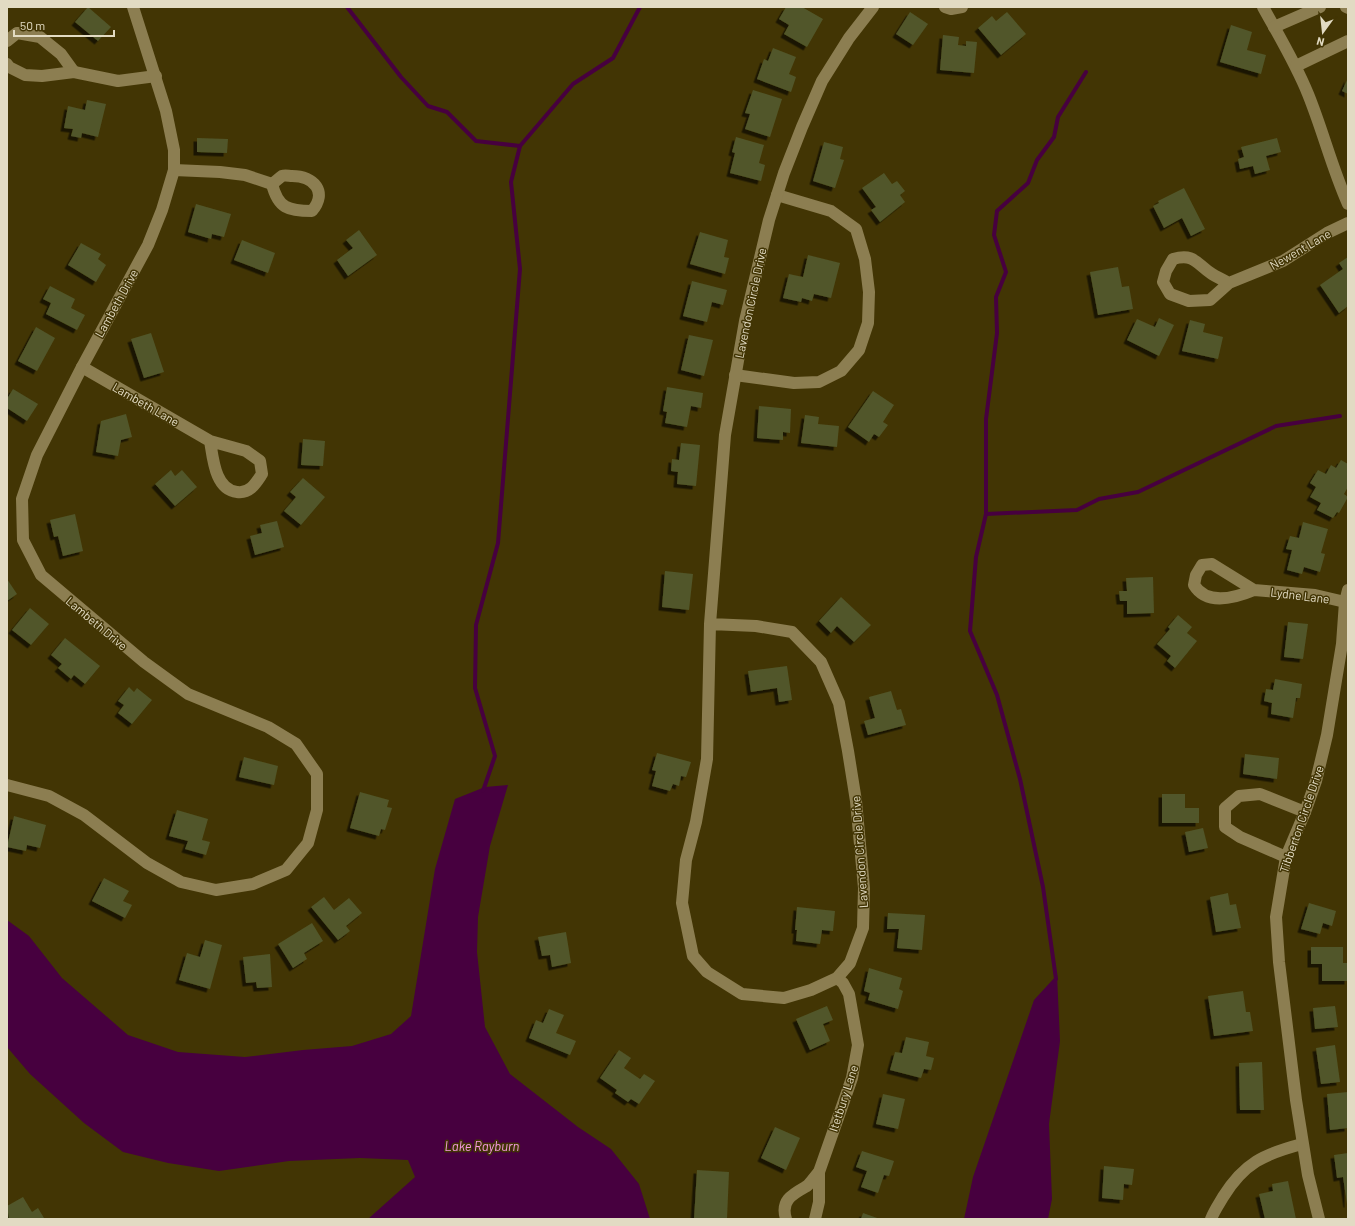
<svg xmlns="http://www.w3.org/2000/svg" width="1355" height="1226" viewBox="0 0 1355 1226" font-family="Barlow,sans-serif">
  <defs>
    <filter id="shadow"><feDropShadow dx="-3.5" dy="3.5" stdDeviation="0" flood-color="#0009"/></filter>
  </defs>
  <rect width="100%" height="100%" fill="#423504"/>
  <!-- water -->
  <g fill="#47003f">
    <polygon points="508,785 490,846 478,917 477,952 485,1027 510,1074 578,1127 611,1149 639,1184 650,1219 368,1219 415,1177 408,1160 360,1158 289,1161 219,1171 168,1163 123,1152 84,1123 30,1074 7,1047 7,920 29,936 62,978 128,1035 178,1052 245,1057 303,1050 352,1046 391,1034 411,1016 435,869 455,799 485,787"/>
    <polygon points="1057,975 1060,1041 1049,1124 1052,1199 1048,1219 964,1219 973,1177 1034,1000"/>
  </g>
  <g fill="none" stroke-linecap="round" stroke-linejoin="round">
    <!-- stream -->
    <g stroke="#47003f" stroke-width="4">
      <polyline points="347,7 401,77 428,106 447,112 476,141 520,146"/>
      <polyline points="986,514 1077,510 1099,499 1138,492 1276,426 1340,416"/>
      <polyline points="483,791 495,756 475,688 476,625 498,543 520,269 511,182 520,146 573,84 613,58 640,7"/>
      <polyline points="1056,979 1043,887 1020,779 997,695 970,631 976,557 986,514 986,419 997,333 996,297 1006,272 994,235 997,211 1028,183 1037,160 1054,137 1058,117 1086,72"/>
    </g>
  </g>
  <!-- building -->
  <g fill="#515629" filter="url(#shadow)">
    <polygon points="88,7 111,27 98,41 75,22"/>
    <polygon points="786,7 802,7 823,19 807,47 784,34 789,25 779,19"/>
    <polygon points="910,12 928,24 913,45 896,34"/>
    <polygon points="1007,12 1026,34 1001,55 978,28 992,16 996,21"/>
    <polygon points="1231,25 1252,32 1247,50 1266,55 1261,74 1220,62"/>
    <polygon points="943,35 959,37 958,45 966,46 966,41 977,42 974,73 940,70"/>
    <polygon points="773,48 796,57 789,74 796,77 791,92 757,79 764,59 768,61"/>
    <polygon points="1348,78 1348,94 1342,91"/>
    <polygon points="753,90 782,99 770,137 745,129 750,114 745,113"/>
    <polygon points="87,100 106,104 98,137 82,133 81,138 71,136 73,129 64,128 68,106 85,110"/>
    <polygon points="736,137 764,145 759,163 765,165 761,181 730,173 735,153 732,152"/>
    <polygon points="197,138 228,139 227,153 197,152"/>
    <polygon points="1277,138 1281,152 1266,156 1270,170 1255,174 1253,166 1240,169 1238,159 1244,157 1241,147"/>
    <polygon points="824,142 843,147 840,159 844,160 835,188 813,181"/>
    <polygon points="884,173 892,184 897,181 905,191 900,195 905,202 880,222 871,210 876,207 862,188"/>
    <polygon points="1184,188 1205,229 1191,236 1182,218 1164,228 1153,206 1159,203 1158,201"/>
    <polygon points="196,204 231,214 224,237 212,234 211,239 188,232"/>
    <polygon points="359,230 377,255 348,276 337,260 353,248 346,240"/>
    <polygon points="700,232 728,240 724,257 729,258 725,274 690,264"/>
    <polygon points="242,240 275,253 268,273 234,260"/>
    <polygon points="81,243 101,254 98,259 106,265 96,282 68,265"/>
    <polygon points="808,255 840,263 831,298 814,294 812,301 802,298 801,302 783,298 789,274 803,277"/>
    <polygon points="1348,257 1348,306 1339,313 1320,285 1343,269 1339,263"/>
    <polygon points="1118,267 1122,287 1129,286 1133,309 1098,315 1090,272"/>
    <polygon points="692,281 727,290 723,305 712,302 707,322 683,316"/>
    <polygon points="50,286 75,299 71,308 85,315 77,330 46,314 51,303 43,299"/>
    <polygon points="1159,318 1174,325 1159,356 1127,340 1137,319 1155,327"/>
    <polygon points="1190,320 1205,324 1203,332 1223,337 1218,359 1182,351"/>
    <polygon points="36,327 55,338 37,371 18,361"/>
    <polygon points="151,333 164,372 144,378 131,339"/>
    <polygon points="689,335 713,340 704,376 681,370"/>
    <polygon points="667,387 703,393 701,408 691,406 687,427 665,423 667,412 663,411"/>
    <polygon points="13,389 38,404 27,421 7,408 7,399"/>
    <polygon points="873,391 894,405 883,422 888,425 879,437 874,434 869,442 848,427"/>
    <polygon points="759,406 791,409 790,433 783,432 783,440 757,438"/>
    <polygon points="126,414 132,437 121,440 118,456 96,452 101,421"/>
    <polygon points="805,415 819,417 818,424 839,426 837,447 801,443"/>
    <polygon points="303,439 325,441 323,466 301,465"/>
    <polygon points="681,443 700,445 696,486 677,484 678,472 671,471 672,459 679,460"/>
    <polygon points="1341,460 1348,464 1348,487 1344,494 1348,497 1339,513 1337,512 1333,518 1317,510 1321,503 1310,497 1316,487 1310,483 1318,470 1326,474 1331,465 1336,468"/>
    <polygon points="171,470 175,476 182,470 197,487 175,506 155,484"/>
    <polygon points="303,478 325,497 301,525 284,511 296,497 290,492"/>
    <polygon points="75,514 83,551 63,556 58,536 54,537 50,520"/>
    <polygon points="277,521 284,547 255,555 250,536 262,533 260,525"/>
    <polygon points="1303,522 1328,529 1321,553 1325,554 1320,572 1304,567 1302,574 1287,570 1292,550 1286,549 1290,536 1299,538"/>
    <polygon points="665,571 693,574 689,610 662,607"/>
    <polygon points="1153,577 1154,613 1127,614 1127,601 1120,601 1119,591 1127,591 1126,578"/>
    <polygon points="7,579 17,594 7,601"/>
    <polygon points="841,597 871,625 854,642 837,626 831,633 819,621"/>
    <polygon points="30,608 49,624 31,645 12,630"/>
    <polygon points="1178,615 1192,627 1187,633 1197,641 1175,668 1167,661 1171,656 1157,644 1170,629 1168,627"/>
    <polygon points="1288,622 1308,624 1303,659 1284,657"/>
    <polygon points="65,638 100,666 85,684 74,675 71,679 58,668 62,664 51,655"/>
    <polygon points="787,666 792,700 779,702 777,688 751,692 748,671"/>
    <polygon points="1275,679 1302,684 1300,698 1296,698 1293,718 1271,714 1272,703 1264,701 1266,689 1273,690"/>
    <polygon points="129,687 134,692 137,688 152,700 132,724 118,713 124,705 118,701"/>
    <polygon points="891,691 897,710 901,709 906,725 868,735 864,721 875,718 869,697"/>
    <polygon points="657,753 691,762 686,777 681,776 679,786 673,784 670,791 652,786 656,771 652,770"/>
    <polygon points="1245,754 1279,758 1277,779 1243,774"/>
    <polygon points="244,757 278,766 274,785 239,777"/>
    <polygon points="360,792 389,800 387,807 392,808 385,830 381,829 379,836 350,828"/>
    <polygon points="1162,794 1185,794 1185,808 1199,808 1199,823 1162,823"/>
    <polygon points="177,810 208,819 202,840 210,842 206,855 185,849 188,841 169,836"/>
    <polygon points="14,816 46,825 40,848 27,845 26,851 7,847"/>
    <polygon points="1203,828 1208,848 1189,852 1185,832"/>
    <polygon points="104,878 129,891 123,901 132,905 125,918 92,901"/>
    <polygon points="1228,893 1230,905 1236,904 1241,928 1216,932 1210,897"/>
    <polygon points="324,897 334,910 349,898 362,913 346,926 350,931 338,940 311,907"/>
    <polygon points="1309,903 1336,911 1332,926 1323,923 1320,934 1301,929"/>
    <polygon points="797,907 835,911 833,931 822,930 820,944 796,941 797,930 795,930"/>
    <polygon points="888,913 925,915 922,950 897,948 899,929 887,929"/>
    <polygon points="312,923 323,941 304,953 307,959 293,968 278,944"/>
    <polygon points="566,932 571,963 552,967 550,955 542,956 538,937"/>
    <polygon points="205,940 222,945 210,989 179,980 187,953 200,957"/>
    <polygon points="1311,947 1343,947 1343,963 1348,963 1348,981 1322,981 1322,964 1311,964"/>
    <polygon points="270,954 272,987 257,988 256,982 246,983 243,957"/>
    <polygon points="869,968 902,978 899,989 903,991 898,1009 868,1000 870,993 864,991"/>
    <polygon points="1243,991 1246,1012 1250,1012 1253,1031 1214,1036 1208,996"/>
    <polygon points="827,1006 833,1020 823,1024 830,1041 810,1050 796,1019"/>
    <polygon points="1335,1006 1338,1027 1315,1029 1313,1008"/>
    <polygon points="549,1009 564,1015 556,1033 576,1041 570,1055 529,1038 536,1020 543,1023"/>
    <polygon points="906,1037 929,1042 926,1056 934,1058 931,1070 924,1069 921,1078 890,1070 895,1052 902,1053"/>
    <polygon points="1335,1045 1340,1082 1321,1084 1316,1048"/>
    <polygon points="619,1050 631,1058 624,1068 640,1079 644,1074 655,1081 639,1104 631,1099 628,1102 615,1093 617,1090 600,1078"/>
    <polygon points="1262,1062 1264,1110 1240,1110 1239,1063"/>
    <polygon points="1348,1092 1348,1128 1330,1130 1327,1094"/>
    <polygon points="883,1094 905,1099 898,1129 876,1124"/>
    <polygon points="775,1127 800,1138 786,1170 761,1158"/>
    <polygon points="862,1151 894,1161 889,1176 884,1175 878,1193 861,1187 867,1171 856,1167"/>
    <polygon points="1348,1153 1348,1204 1347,1204 1343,1177 1337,1178 1334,1155"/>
    <polygon points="1104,1166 1134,1169 1132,1185 1124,1184 1123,1200 1102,1198"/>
    <polygon points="697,1170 729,1172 727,1219 694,1219"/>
    <polygon points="1288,1181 1296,1219 1265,1219 1259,1194 1273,1191 1272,1184"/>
    <polygon points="23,1197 32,1212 38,1208 44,1218 9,1219 7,1206"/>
    <polygon points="863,1213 880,1219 861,1219"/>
  </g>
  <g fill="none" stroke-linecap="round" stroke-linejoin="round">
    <!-- street -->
    <g stroke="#8c7e51" stroke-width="12">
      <polyline points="945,7 951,9 962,7"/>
      <path d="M 1263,7 C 1279,36 1296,64 1308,94 C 1323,131 1332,168 1348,204"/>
      <polyline points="1346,7 1348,8"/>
      <polyline points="1274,27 1320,7"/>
      <polyline points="7,41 17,33 40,37 61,54 74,72"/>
      <polyline points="7,64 9,67 25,75 42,76 74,72 118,81 156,76"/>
      <polyline points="1296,66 1348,41"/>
      <path d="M 174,170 L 220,172 L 245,175 L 272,184 C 278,208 288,211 312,211 C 328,192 314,176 292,176 C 289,176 285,175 282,176 C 279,178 275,182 272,184"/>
      <path d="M 1229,283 C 1223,280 1217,277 1212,274 C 1196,264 1195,253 1173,259 L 1166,271 L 1163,282 L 1170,294 L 1189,301 L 1210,300 L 1229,283 L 1283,261 L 1327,233 L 1348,223"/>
      <path d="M 82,367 L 210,441 C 213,458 215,490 237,492 C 250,494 256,483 262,474 L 260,461 L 246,451 L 210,441"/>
      <polyline points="735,375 794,383 819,382 841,371 859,350 868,323 869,292 865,259 856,229 831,211 777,195"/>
      <path d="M 1254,590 C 1235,598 1207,606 1194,585 L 1196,575 L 1202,565 L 1212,564 L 1254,590 L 1315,595 L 1345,602"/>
      <polyline points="710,624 756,626 792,632 821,662 839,703 848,751 856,801 864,888 863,928 850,963 837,978 811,990 784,998 742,994 707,972 693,956 682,903 686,860 696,822 707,759 710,624 725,435 745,321 769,220 784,173 802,127 822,81 849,38 873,7"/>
      <polyline points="7,785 49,796 84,815 147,863 181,882 216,890 253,884 286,870 308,843 317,810 317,774 296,744 268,727 188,694 144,662 41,575 23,540 22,499 37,455 82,367 148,245 162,210 174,170 174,150 166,111 133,7"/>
      <polyline points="1286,857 1240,837 1225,827 1225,808 1239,796 1260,794 1305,812"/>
      <path d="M 786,1219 C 780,1200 793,1194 807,1186 C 811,1183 815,1176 819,1172"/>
      <polyline points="815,1219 819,1202 819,1172 852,1078 858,1045 849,994 843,983 837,978"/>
      <path d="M 1211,1219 C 1214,1211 1219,1204 1223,1197 C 1244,1163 1264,1154 1302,1144"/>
      <polyline points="1319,1219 1308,1175 1296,1100 1279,962 1276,917 1286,857 1305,812 1316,781 1327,735 1342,644 1345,602 1348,590"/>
    </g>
  </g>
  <g text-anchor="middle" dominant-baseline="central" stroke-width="3" stroke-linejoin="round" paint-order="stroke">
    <!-- street labels -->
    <g font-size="12" fill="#e2dbc3" stroke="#423504">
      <text transform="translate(1300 249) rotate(-30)">Newent Lane</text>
      <text transform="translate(116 303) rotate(-61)">Lambeth Drive</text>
      <text transform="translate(750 303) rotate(-78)">Lavendon Circle Drive</text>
      <text transform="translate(146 404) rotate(30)">Lambeth Lane</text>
      <text transform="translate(1300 595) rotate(7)">Lydne Lane</text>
      <text transform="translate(97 623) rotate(40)">Lambeth Drive</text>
      <text transform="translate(1301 819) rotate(-71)">Tibberton Circle Drive</text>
      <text transform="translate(859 852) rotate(-94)">Lavendon Circle Drive</text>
      <text transform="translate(843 1098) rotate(-72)">Itetbury Lane</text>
    </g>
    <!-- water labels -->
    <g font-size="13" font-style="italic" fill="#f99ae7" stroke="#423504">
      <text x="482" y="1146">Lake Rayburn</text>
    </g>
  </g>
  <!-- border -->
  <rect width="1355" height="1226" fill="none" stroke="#e2dbc3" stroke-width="16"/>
  <!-- north arrow -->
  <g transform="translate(1323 32) rotate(195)" stroke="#423504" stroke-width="3" paint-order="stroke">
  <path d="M0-3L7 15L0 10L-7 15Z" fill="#e2dbc3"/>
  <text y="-6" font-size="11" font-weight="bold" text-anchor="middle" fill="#e2dbc3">N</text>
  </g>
  <!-- scale -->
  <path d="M14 30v6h100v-6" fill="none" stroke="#e2dbc3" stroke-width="2"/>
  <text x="20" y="30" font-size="12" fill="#e2dbc3" stroke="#423504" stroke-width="3" paint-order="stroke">50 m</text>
</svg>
